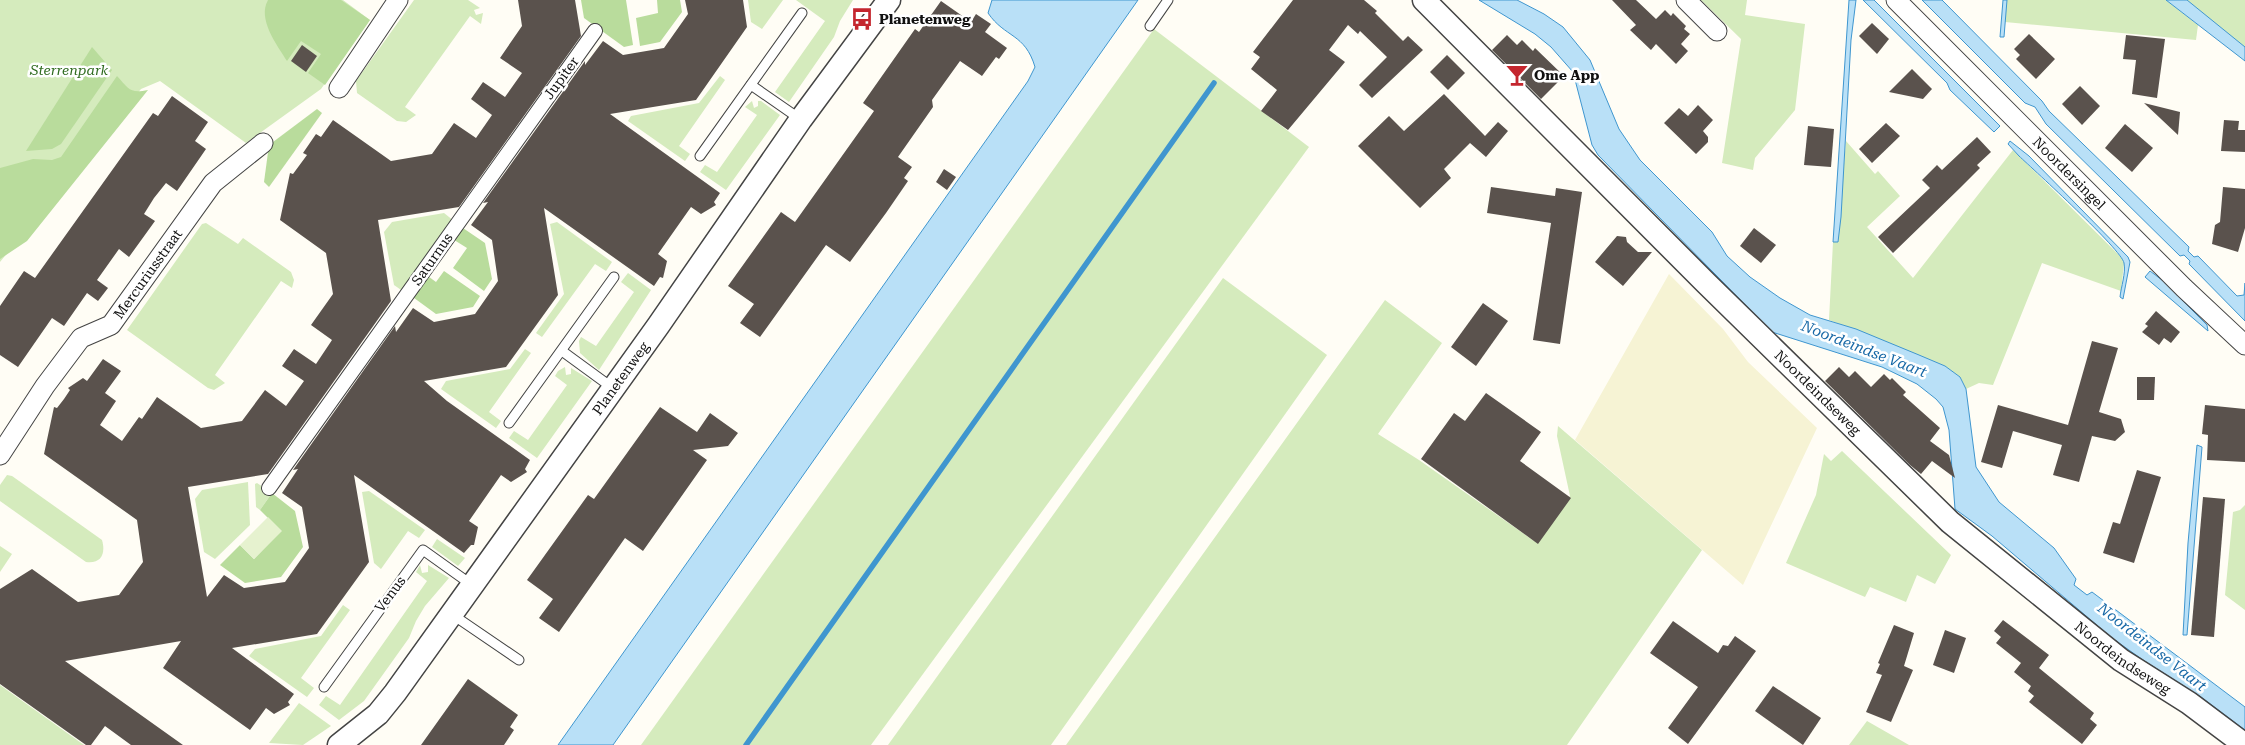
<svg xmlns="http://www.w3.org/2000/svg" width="2245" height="745" viewBox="0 0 2245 745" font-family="'Roboto Serif',serif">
  <rect width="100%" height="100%" fill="#fffdf5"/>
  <!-- farmland -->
  <polygon fill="#f6f3d4" points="1669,274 1723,329 1748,362 1817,428 1743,585 1575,440"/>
  <!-- green -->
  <g fill="#d5ebbd">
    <polygon points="0,0 343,0 370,20 321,89 246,143 160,81 141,89 0,262"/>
    <polygon points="414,0 468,0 480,8 474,10 476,15 483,13 481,24 470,16 405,107 416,115 406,122 397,121 357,93 356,81"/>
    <polygon points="748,0 783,0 762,29 751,22"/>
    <polygon points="796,0 853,0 840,21 834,37 789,102 775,92 825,21"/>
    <polygon points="1701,0 1747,0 1745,15 1805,24 1795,110 1755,158 1753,170 1722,163 1741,39"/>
    <polygon points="2007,0 2166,0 2198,25 2196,40 2005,22"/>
    <polygon points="2180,0 2245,0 2245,51"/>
    <polygon points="1154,29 1309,147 871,745 641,745"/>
    <polygon points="720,76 725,80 679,146 690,154 685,161 628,121 631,116 699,103"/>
    <polygon points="752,101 754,108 758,106 758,101 761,101 780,115 726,190 700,172 705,165 717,172 757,115 745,107"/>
    <polygon points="1846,141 1875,174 1878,171 1900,196 1867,227 1913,278 2013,150 2123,259 2124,263 2121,291 2042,263 1993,385 1979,383 1966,389 1960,377 1945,366 1829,320 1833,242 1837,242"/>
    <polygon points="444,213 454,221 404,292 394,285 384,232 392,222"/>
    <polygon points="557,222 612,262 606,271 595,264 542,337 536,333 564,294 550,224"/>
    <polygon points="206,223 238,244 243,238 291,272 294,280 292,288 281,281 215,375 225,383 214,390 208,388 127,330 202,224"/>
    <polygon points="628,273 651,290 599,370 580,353 579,341 581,337 596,346 634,292 621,282"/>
    <polygon points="1223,278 1327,355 1051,745 888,745"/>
    <polygon points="1385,300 1442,343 1378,434 1419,460 1534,541 1570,496 1557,436 1558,426 1702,550 1567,745 1066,745"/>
    <polygon points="525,349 531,353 489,412 501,421 496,428 441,389 446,381 510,369"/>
    <polygon points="565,367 566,375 571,374 571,368 592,381 537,458 509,438 514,431 528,440 567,385 555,376 558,371"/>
    <polygon points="1842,451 1951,555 1935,584 1917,575 1906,602 1870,587 1865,597 1786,563 1816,495 1824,454 1831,461"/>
    <path d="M 7,475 L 12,476 L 102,540 C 106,554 101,564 86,562 L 0,501 L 0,485 Z"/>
    <polygon points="248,482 250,525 215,559 204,552 195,499 202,490"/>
    <polygon points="257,483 272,493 260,510 256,507 255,484"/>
    <polygon points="369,491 425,530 419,538 408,531 381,569 374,563 362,492"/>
    <polygon points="2245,505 2245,610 2225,595 2233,512 2240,510"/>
    <polygon points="437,539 465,558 458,566 432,547"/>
    <polygon points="0,546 12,554 0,572"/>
    <polygon points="420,565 422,573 428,572 428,565 449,578 425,606 416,621 409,638 364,701 339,720 319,705 326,696 340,705 427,581 416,572"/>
    <polygon points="343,605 350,610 301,678 314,688 307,697 249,656 255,649 321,636"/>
    <polygon points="0,685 84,745 0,745"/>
    <polygon points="299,703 331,726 303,745 269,743"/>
    <polygon points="1867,721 1909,745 1849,745"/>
  </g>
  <!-- forest -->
  <g fill="#b9dc9c">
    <path d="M 268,0 L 341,0 L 370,20 L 325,85 L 308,73 L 321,54 L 301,41 L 287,61 C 277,45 257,19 268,0 Z"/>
    <polygon points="581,0 626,0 633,45 624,47 584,18"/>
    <polygon points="657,0 680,0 682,12 660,42 640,46 636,18 658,13"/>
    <polygon points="92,47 112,70 61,144 52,149 26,151"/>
    <path d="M 117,76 C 129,89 130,94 148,90 L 27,241 L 0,259 L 0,168 L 33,159 L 52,160 L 61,157 Z"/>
    <polygon points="317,109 322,113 269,187 264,182 269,145"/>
    <polygon points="460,226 485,243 492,279 484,291 453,268 467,248 451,238"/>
    <polygon points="444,271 480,296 473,307 436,314 410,295 425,274 436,282"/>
    <polygon points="272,493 295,511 303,547 281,577 245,583 220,565 240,545 254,559 281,531 260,510"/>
  </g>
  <!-- pitch -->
  <polygon fill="#e6f2cf" points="268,517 282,531 254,559 240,545"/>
  <!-- water -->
  <g fill="#b9e0f7" stroke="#3f96cf">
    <path d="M 992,0 L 1138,0 L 613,745 L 558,745 L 1028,81 L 1035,67 C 1025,33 1005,38 988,13 Z"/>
    <polygon points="1479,0 1517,0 1544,14 1563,27 1590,60 1619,129 1640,160 1712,232 1727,256 1750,277 1780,298 1810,315 1856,329 1919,355 1945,366 1960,377 1966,389 1976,467 1999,502 2054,548 2076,579 2074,585 2087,595 2092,592 2245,707 2245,730 2201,697 2143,660 2112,638 1992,536 1955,509 1949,430 1943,407 1936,399 1917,384 1882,367 1772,332 1598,155 1592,145 1573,72 1551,47 1535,34"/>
    <polygon points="1849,0 1856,0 1851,40 1841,217 1838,242 1833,242"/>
    <polygon points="1863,0 1874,0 2000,126 1994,132 1950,90 1947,83"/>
    <polygon points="1922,0 1942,0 2042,101 2049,111 2189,247 2188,251 2194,257 2198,256 2237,296 2244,295 2245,283 2245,321 2189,264 2190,261 2184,255 2180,256 2046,124 2035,107 2025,103"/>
    <polygon points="2003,0 2007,0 2004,37 2000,37"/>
    <polygon points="2166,0 2187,0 2245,47 2245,61"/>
    <path d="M 2010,141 L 2029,156 L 2128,257 L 2130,262 L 2123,299 L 2120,297 C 2121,287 2126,273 2124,263 C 2122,250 2034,170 2019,156 L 2008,144 Z"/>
    <polygon points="2150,271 2162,280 2207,325 2208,331 2145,277"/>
    <polygon points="2197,445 2202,447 2187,635 2183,635 2188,543"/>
  </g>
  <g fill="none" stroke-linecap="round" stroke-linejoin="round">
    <!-- stream -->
    <polyline stroke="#3f96cf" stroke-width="5.5" points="746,745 1214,83"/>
  </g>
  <!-- building -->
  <g fill="#5a524d">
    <polygon points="518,0 575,0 581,36 459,207 378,220 391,301 268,474 188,487 207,597 224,575 244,588 285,582 309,548 302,507 282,493 298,469 293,470 395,326 396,332 413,308 434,322 475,314 498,281 492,240 471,225 488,202 483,203 585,61 585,65 603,41 623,55 664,48 688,14 685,0 743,0 747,27 696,100 610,114 720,193 714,202 716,205 701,214 691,207 658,254 667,261 663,278 660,277 654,286 544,208 558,295 506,367 424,381 447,401 530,460 525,469 527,472 511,482 501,475 469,521 478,527 474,545 471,545 464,553 354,475 369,562 317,634 232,648 294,694 288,702 290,705 274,714 266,708 250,730 163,668 181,641 65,661 183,745 131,745 105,726 91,745 86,745 0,684 0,589 32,569 78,602 119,595 143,562 137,520 44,454 54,407 57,408 64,399 70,390 68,388 83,378 87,381 103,359 121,371 105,393 116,401 100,425 122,441 139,417 142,419 157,397 201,428 242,421 265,390 286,406 304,381 282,366 294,349 316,364 332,340 311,325 333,294 326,253 280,220 290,173 293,174 307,155 303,153 316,134 321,137 333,120 391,161 432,154 454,123 476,138 492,115 471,99 483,82 505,97 522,73 500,58 522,26"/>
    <polygon points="1293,0 1364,0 1377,11 1375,13 1403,41 1408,36 1423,50 1372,98 1359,85 1387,57 1360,31 1358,34 1348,25 1329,50 1345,62 1288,130 1261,111 1277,90 1251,69 1260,57 1253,52"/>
    <polygon points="1612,0 1636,0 1656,19 1665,10 1671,16 1673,13 1686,26 1684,29 1690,34 1681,44 1688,51 1676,64 1656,44 1651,50 1630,30 1636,25"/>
    <polygon points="941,1 971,22 976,14 991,24 985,32 1007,48 999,59 996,57 982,76 960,61 932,100 933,107 898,157 912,167 904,178 908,181 886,213 850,262 826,245 760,337 740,323 754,304 728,286 781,212 795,222 874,111 863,103 915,29 919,32"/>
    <polygon points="1872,23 1889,39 1877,54 1859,36"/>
    <polygon points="2029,34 2055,59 2036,79 2016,59 2020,55 2014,49"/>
    <polygon points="1507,35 1517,45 1522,40 1533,51 1535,48 1564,76 1541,99 1492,50"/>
    <polygon points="2126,35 2165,39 2157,98 2132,94 2136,60 2123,59"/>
    <polygon points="302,45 317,56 306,72 291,61"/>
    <polygon points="1447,55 1465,73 1448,90 1430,72"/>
    <polygon points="1912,69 1932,89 1923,99 1889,92"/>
    <polygon points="2080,86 2100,106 2082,125 2062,104"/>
    <polygon points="1444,94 1485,136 1498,122 1508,131 1486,157 1470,143 1444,169 1451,178 1420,208 1358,146 1389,116 1404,131"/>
    <polygon points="172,96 208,122 195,141 206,149 177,191 166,183 154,198 144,214 155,221 129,257 119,249 97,280 108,288 98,301 87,293 64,326 52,318 18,367 0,355 0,306 24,271 35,278 153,113 158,116"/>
    <polygon points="2144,103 2180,112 2178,135"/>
    <polygon points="1698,105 1713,120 1703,131 1708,137 1708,142 1696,154 1664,123 1679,108 1688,116"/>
    <polygon points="2224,120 2239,121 2238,130 2245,130 2245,152 2221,151"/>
    <polygon points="1886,123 1900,136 1872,163 1859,149"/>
    <polygon points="2125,124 2153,148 2132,172 2105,148"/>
    <polygon points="1808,126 1834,129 1831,167 1804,165"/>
    <polygon points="1977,137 1991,152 1977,165 1980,168 1960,188 1893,253 1878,237 1930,188 1922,180 1937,165 1942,170"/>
    <polygon points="944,169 956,177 947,190 936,182"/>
    <polygon points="1491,187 1555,196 1556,188 1582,192 1560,344 1533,340 1551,223 1487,213"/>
    <polygon points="2223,187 2245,189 2245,228 2238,252 2212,244 2215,225 2220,222"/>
    <polygon points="1754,228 1776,245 1761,263 1740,246"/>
    <polygon points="1617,236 1626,237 1627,242 1638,252 1652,252 1623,286 1595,262"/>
    <polygon points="1483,303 1508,321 1476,366 1451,347"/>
    <polygon points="2156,311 2180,332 2171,343 2164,338 2159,345 2142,332 2148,326 2145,324"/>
    <polygon points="2092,341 2118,348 2099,412 2121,419 2125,432 2115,441 2092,436 2079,482 2053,475 2062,445 2013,431 2002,468 1981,462 1998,405 2068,425"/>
    <polygon points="1839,367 1849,377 1855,371 1871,387 1884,374 1890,380 1892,378 1906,392 1903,395 1940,428 1930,441 1949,455 1955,478 1932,461 1921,474 1910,465 1825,381"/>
    <polygon points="2137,377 2155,377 2154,400 2137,400"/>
    <polygon points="1486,393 1541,432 1520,461 1571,498 1538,544 1421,459 1454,413 1465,421"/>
    <polygon points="2205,405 2245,409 2245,462 2207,460 2208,435 2202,434"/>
    <polygon points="660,407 697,432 710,413 738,433 728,446 693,450 707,460 643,551 625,538 559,632 539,618 553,599 527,580 588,495 594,499"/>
    <polygon points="2137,470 2161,477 2134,563 2103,553 2113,522 2120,524"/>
    <polygon points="2203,497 2225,499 2214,637 2191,635"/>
    <polygon points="2003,620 2049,655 2039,668 2094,713 2090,719 2097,725 2082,744 2029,702 2034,696 2028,691 2031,686 2014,672 2021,663 1996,643 2001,637 1994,631"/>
    <polygon points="1673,621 1718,653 1723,645 1728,646 1735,636 1756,651 1688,744 1668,728 1698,687 1650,653"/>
    <polygon points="1894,625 1914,633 1904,666 1913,670 1891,722 1866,712 1882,675 1876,673 1880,664 1878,663"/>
    <polygon points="1945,630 1966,638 1954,673 1933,665"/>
    <polygon points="468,679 518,715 510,727 514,730 504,745 421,745"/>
    <polygon points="1773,686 1821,718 1803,745 1755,711"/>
  </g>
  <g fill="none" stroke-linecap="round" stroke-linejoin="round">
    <defs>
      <g id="service">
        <polyline points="1150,26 1168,0"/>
        <polyline points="751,85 800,119"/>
        <polyline points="700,156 802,13"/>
        <polyline points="562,351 614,389"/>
        <polyline points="509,423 614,277"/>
        <polyline points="453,615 519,660"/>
        <polyline points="324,687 423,550 472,585"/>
      </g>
      <polyline id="pedestrian" points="269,488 595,31"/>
      <g id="minor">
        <polyline points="1686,0 1717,31"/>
        <path id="s1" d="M 1896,0 L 2184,288 L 2245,345"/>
        <polyline points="339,88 398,0"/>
        <path id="s2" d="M 0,455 L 45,386 L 81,338 L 111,325 L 213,183 L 263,143"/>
      </g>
      <g id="tertiary">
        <path id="s3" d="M 1424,0 L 1706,283 L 1950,522 L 2121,660 L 2189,703 L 2245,745"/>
        <path id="s4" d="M 339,745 L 378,714 L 395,693 L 658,326 L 801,119 L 889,0"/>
      </g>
    </defs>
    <!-- service casing -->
    <use href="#service" stroke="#444" stroke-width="11"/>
    <!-- pedestrian casing -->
    <use href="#pedestrian" stroke="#444" stroke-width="16"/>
    <!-- minor casing -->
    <use href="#minor" stroke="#444" stroke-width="21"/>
    <!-- tertiary casing -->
    <use href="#tertiary" stroke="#444" stroke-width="25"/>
    <!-- service -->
    <use href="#service" stroke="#fff" stroke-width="9"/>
    <!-- pedestrian -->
    <use href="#pedestrian" stroke="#fff" stroke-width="14"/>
    <!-- minor -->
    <use href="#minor" stroke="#fff" stroke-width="19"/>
    <!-- tertiary -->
    <use href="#tertiary" stroke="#fff" stroke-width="22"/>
  </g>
  <!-- icons -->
  <defs>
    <symbol id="bus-bare" viewBox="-9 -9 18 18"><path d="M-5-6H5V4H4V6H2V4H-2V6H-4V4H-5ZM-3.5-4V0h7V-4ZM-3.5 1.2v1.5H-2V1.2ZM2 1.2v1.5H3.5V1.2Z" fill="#c4262e" stroke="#fff" stroke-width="2.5" paint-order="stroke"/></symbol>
    <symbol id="bar-bare" viewBox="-9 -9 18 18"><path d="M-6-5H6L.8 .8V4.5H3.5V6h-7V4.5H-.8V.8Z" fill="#c4262e" stroke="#fff" stroke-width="2.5" paint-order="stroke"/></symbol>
  </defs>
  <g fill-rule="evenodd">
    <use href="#bus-bare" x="846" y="3" width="32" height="32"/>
    <use href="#bar-bare" x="1501" y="59" width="32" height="32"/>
  </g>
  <g text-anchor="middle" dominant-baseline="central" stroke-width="5" stroke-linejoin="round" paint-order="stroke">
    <!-- poi labels -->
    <g font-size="14" font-weight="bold" fill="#111" stroke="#fff" text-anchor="start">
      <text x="879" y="19">Planetenweg</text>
      <text x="1534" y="75">Ome App</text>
    </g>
    <!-- park labels -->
    <g font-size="14" font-style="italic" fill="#2f6b1f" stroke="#fff">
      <text x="69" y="70">Sterrenpark</text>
    </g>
    <!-- street labels -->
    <g font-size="14" fill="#111" stroke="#fff">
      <text transform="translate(561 78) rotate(-54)">Jupiter</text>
      <text stroke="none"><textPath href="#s1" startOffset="245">Noordersingel</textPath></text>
      <text transform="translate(432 259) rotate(-55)">Saturnus</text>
      <text stroke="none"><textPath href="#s2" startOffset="238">Mercuriusstraat</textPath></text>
      <text stroke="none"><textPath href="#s4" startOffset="464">Planetenweg</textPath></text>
      <text stroke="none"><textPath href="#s3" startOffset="556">Noordeindseweg</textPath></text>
      <text transform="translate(390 594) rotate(-53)">Venus</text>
      <text stroke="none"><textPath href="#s3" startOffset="961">Noordeindseweg</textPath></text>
    </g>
    <!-- water labels -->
    <g font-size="15" font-style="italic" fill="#1768a6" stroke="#fff">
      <text transform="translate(1864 349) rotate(21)">Noordeindse Vaart</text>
      <text transform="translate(2152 647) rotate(38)">Noordeindse Vaart</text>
    </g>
  </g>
</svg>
